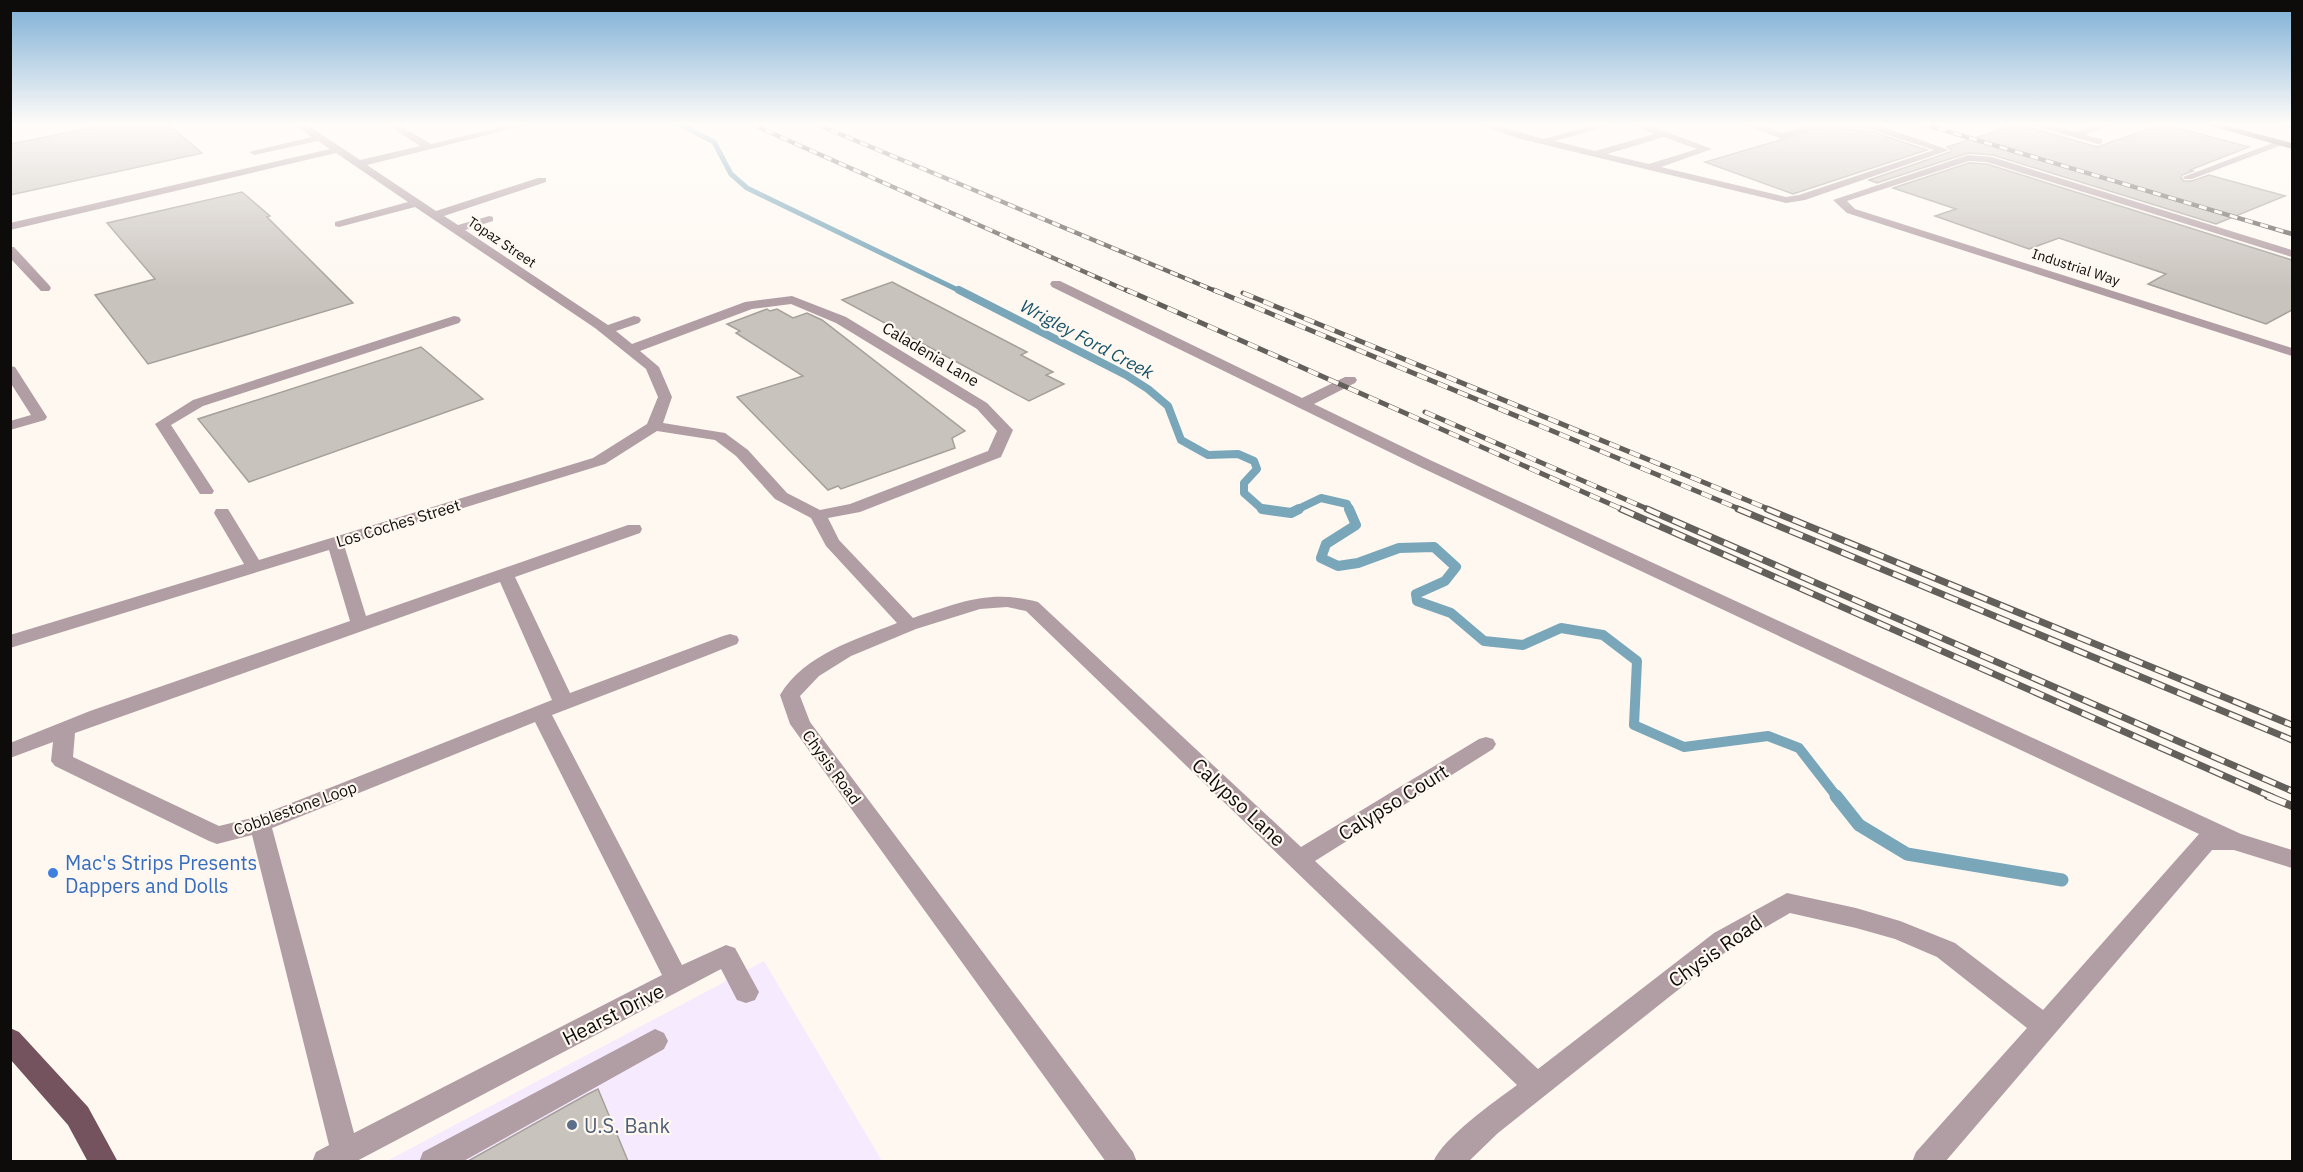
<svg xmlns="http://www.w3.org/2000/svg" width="2303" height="1172" viewBox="0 0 2303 1172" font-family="'IBM Plex Sans',sans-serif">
  <rect width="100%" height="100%" fill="#fef8f1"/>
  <!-- commercial -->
  <g fill="#f6eafe">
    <polygon points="2236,124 2292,124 2292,138"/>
    <polygon points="764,961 882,1161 385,1162"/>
  </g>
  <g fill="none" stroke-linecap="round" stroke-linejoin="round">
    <!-- stream-far3 -->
    <polyline stroke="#79a6b9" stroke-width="5" points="679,124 714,142 731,174 747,188 962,292"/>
    <!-- stream-far2 -->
    <g stroke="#79a6b9" stroke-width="8">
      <polyline points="959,290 1126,375 1148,389 1168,406 1181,440 1208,455 1238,454 1254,461 1257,469 1244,483 1244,493 1262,509 1273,510"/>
      <polyline points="1296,510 1321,498 1347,504 1350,510"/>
    </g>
    <!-- stream-far1 -->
    <g stroke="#79a6b9" stroke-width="10">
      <polyline points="1262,509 1291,513 1299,509"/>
      <polyline points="1349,509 1356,525 1326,544 1321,558 1338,566 1358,563 1399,548 1434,547 1456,567 1445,581 1416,594 1417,601 1451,613 1484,641 1523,645 1561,628 1603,635 1637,661 1634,725 1684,747 1768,736 1799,748 1837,797"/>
    </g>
    <!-- stream -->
    <polyline stroke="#79a6b9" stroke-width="13" points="1836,796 1859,825 1907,854 2062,880"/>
  </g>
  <!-- building -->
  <g fill="#c8c3bd" stroke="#a5a09a" stroke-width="1.5">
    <polygon points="110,124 168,124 202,153 10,195 10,144"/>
    <polygon points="1834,124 1839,124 1846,129 1873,132 1927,150 1793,194 1705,162"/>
    <polygon points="2018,124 2097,147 2163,124 2249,147 2190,170 2193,171 2182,175 2181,178 2184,181 2192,181 2209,175 2285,196 2216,224 1993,155 1968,153 1877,183 1869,180 1950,152 1951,149 1947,147"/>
    <polygon points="1969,163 1987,164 2292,260 2292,310 2266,324 2148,284 2166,274 2059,238 2029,249 1935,216 1956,209 1893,188"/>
    <polygon points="242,192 270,216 267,217 353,303 148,364 95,295 155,279 107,223"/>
    <polygon points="892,282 1027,352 1021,355 1053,372 1046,375 1064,384 1029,401 842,300"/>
    <polygon points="767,309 770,311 777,309 793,318 807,313 822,320 965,431 952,438 955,448 841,489 838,486 828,490 737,397 803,376 736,333 740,331 727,324"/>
    <polygon points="421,347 483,399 249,482 198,419"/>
    <polygon points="598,1089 628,1161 468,1161 588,1094"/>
  </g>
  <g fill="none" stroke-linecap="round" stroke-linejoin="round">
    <!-- minor -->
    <g fill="#b19da4" fill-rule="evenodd">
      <path d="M 294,124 L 306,124 L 360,160 L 420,146 L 386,124 L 398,124 L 431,144 L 513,124 L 531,124 L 367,165 L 436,211 L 538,178 L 546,178 L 546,182 L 444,216 L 458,225 L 489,216 L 493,217 L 493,221 L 465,230 L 608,325 L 634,316 L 639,317 L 641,320 L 639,323 L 616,331 L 632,344 L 745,302 L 792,296 L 846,317 L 987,403 L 1013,430 L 1001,457 L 860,512 L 828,518 L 839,540 L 913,618 C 959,603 989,589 1038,602 L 1301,847 L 1479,739 L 1486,737 L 1493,739 L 1496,744 L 1493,749 L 1315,861 L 1538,1069 L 1714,933 L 1787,893 L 1856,908 L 1900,921 L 1955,943 L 2043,1010 L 2199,834 L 1418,466 L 1052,287 L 1050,284 L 1052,281 L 1060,281 L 1302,398 L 1345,377 L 1355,377 L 1357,380 L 1355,383 L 1314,404 L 1430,460 L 2241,834 L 2292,850 L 2292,868 L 2234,850 L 2212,850 L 1945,1162 L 1912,1162 L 1916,1152 L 2027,1028 L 1937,957 L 1895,939 L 1856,928 L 1790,913 L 1732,947 L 1498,1133 L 1468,1162 L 1433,1162 C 1444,1137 1494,1102 1517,1085 L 1026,611 L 1007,607 L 980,609 L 916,629 L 851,656 L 819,676 L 800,696 L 810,722 L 1133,1152 L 1137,1162 L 1106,1162 L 790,724 L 780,695 C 805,654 855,640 897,623 L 826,546 L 811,518 L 775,499 L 736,456 L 715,440 L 657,431 L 605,464 L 344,545 L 366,616 L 628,525 L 640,525 L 642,529 L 640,533 L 515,577 L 570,693 L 723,636 L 730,634 L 737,636 L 739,640 L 737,644 L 552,715 L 682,965 L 726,945 L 735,948 L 759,992 L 755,1000 L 746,1003 L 737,1000 L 721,969 L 355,1162 L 312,1162 L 316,1152 L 329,1145 L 252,835 L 217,844 L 209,841 L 55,766 L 51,761 L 53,742 L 10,758 L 10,743 L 90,711 L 350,621 L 329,550 L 10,648 L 10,635 L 244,564 L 214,513 L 216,509 L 228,509 L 259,560 L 593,458 L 647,424 L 658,397 L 646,369 L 595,328 L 415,207 L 339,227 L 335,226 L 335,222 L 408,202 L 336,153 L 10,230 L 10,223 L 330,149 L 318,141 L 254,155 L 249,152 L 311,137 ZM 791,304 L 836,323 L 977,409 L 997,431 L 988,451 L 850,504 L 820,510 L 787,493 L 748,450 L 725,433 L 663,423 L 672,397 L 659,367 L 640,351 L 752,309 ZM 500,582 L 552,700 L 256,817 L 219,826 L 73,757 L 75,733 ZM 535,722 L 662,975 L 354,1133 L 272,828 Z"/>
      <path d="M 1477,124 L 1493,124 L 1543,139 L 1599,124 L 1616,124 L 1555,141 L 1595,151 L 1654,134 L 1631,124 L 1646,124 L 1712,149 L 1661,167 L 1786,197 L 1799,195 L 1934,150 L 1873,130 L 1846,127 L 1841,124 L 1875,124 L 1949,150 L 1805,200 L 1786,203 L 1517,138 ZM 1664,137 L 1697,149 L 1649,164 L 1607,154 Z"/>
      <polygon points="1744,124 1759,124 1782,133 1812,124 1829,124 1781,139"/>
      <polygon points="2045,124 2075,132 2097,124 2112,124 2085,135 2102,139 2102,143 2098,144 2032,125"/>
      <polygon points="2278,124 2292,124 2292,129 2280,126"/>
      <polygon points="2278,141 2287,143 2192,179 2184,179 2183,177"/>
      <polygon points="1968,155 1992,157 2292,250 2292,257 1987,162 1969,161 1847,201 1855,209 2292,348 2292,356 1847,213 1833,200"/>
      <polygon points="10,247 14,247 49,285 51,288 49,291 41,291 10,258"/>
      <polygon points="454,316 459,317 461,320 459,323 203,406 171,425 214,491 212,494 200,494 155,424 193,400"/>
      <polygon points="10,366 15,367 47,417 45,420 10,430 10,421 31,415 10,382"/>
      <polygon points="655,1029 664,1033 668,1041 664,1049 462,1162 419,1162 423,1152"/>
    </g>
    <!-- major -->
    <g fill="#74535f" fill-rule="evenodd">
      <polygon points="2204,124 2221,124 2292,143 2292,149"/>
      <polygon points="10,1028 19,1032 88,1107 118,1162 88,1162 68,1125 10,1059"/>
    </g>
    <defs>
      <g id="rail-far3">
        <polyline points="751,124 1130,292"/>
        <polyline points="816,124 1218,292"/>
        <polyline points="1923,124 2292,234"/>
      </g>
      <g id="rail-far2">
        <polyline points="1127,290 1624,510"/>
        <polyline points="1214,290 1742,510"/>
        <polyline points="1243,293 1771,510"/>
        <polyline points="1425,412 1650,510"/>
      </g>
      <g id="rail-far1">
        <polyline points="1621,509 2272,797"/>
        <polyline points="1647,509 2292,791"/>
        <polyline points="1738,509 2292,740"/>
        <polyline points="1767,509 2292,725"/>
      </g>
      <polyline id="rail" points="2268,796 2292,806"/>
    </defs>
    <!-- rail-far3 casing -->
    <use href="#rail-far3" stroke="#635f5b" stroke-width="4.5"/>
    <!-- rail-far2 casing -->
    <use href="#rail-far2" stroke="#635f5b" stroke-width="5"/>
    <!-- rail-far1 casing -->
    <use href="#rail-far1" stroke="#635f5b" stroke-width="7"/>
    <!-- rail casing -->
    <use href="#rail" stroke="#635f5b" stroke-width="8"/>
    <!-- rail-far3 -->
    <use href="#rail-far3" stroke="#fef8f1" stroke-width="3" stroke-dasharray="8" stroke-linecap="butt"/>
    <!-- rail-far2 -->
    <use href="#rail-far2" stroke="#fef8f1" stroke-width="4" stroke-dasharray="11" stroke-linecap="butt"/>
    <!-- rail-far1 -->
    <use href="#rail-far1" stroke="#fef8f1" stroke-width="4.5" stroke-dasharray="14" stroke-linecap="butt"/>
    <!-- rail -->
    <use href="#rail" stroke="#fef8f1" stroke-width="6" stroke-dasharray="19" stroke-linecap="butt"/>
  </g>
  <!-- sky -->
  <linearGradient id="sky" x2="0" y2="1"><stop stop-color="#7baed5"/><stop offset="0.43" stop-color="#fffcf9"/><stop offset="1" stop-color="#fffcf9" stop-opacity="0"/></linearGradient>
  <rect width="2303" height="288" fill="url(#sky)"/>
  <!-- markers -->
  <circle fill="#3f7fe0" stroke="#fef8f1" stroke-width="2" cx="53" cy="873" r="6"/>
  <circle fill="#5c6f8a" stroke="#fef8f1" stroke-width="2" cx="572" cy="1125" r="6"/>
  <g text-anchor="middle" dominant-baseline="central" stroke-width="4.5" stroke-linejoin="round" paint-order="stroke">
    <!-- far-street labels -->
    <g font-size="14" fill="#0e0c0a" stroke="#fef8f1">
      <text transform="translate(502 242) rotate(34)">Topaz Street</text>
      <text transform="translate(2076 267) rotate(18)">Industrial Way</text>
    </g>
    <!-- street labels -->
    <g font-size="16" fill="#0e0c0a" stroke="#fef8f1">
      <text transform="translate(931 354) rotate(31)">Caladenia Lane</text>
      <text transform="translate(398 523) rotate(-17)">Los Coches Street</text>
      <text transform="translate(832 767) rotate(54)">Chysis Road</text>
      <text transform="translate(295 808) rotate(-20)">Cobblestone Loop</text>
    </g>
    <!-- water labels -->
    <g font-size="18" font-style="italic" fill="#175368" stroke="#fef8f1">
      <text transform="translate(1087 339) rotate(28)">Wrigley Ford Creek</text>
    </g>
    <!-- near-street labels -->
    <g font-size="20" fill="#0e0c0a" stroke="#fef8f1">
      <text transform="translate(1239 802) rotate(43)">Calypso Lane</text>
      <text transform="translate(1393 802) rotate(-32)">Calypso Court</text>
      <text transform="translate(1715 951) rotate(-35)">Chysis Road</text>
      <text transform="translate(613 1014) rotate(-27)">Hearst Drive</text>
    </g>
    <!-- near-shop labels -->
    <g font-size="20" fill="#366cbe" stroke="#fef8f1" text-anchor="start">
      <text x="65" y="862">Mac's Strips Presents<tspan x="65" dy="23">Dappers and Dolls</tspan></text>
    </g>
    <!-- near-service labels -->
    <g font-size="20" fill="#4e5e75" stroke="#fef8f1" text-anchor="start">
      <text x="584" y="1125">U.S. Bank</text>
    </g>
  </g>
  <!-- border -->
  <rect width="2303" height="1172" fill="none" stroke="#0e0c0a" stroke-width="24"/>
</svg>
